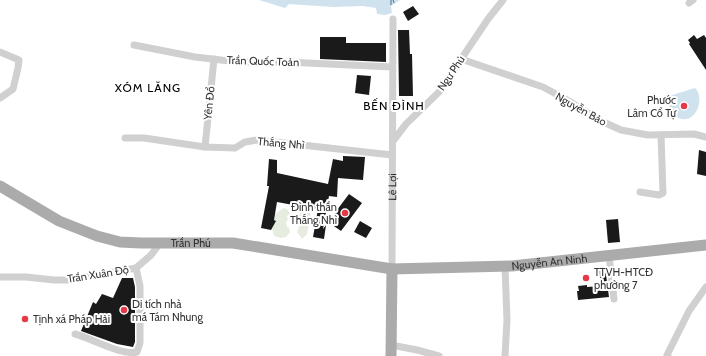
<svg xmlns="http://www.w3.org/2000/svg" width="706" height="356" viewBox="0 0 706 356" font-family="Cabin,sans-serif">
  <rect width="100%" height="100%" fill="#fff"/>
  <!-- green -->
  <g fill="#e6ecdf">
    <polygon points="304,207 311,212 307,234 302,239 297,232 299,227 296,222 298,220 299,215"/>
    <polygon points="284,208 288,210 290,214 287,216 288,220 286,222 287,227 289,228 290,232 286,237 281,238 274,236 272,228 275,221 274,220 275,214"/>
  </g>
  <!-- water -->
  <g fill="#cfe2ee">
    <polygon points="259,0 400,0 391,6 392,13 385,15 377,14 376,8 363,6 333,7 289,4 285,8"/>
    <path d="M 695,88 C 706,98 695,129 675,116 L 669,106 L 669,96 Z"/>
  </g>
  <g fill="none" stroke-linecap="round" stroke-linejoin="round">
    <!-- ferry -->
    <g stroke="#3f7597" stroke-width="1" stroke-dasharray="5 4" stroke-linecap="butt">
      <polyline points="391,0 391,5"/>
      <polyline points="393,0 394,3"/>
    </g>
  </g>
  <!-- building -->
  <g fill="#1a1a1a">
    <polygon points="413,6 419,14 408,21 403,12"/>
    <polygon points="398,30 409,30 410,54 412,54 413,96 399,96"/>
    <polygon points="694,35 697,39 704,35 706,38 706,70 689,44 690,43 688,40"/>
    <polygon points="320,37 346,37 346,43 386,43 386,62 320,59"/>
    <polygon points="357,75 371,76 369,95 355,93"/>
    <polygon points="699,150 706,152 706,176 697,174"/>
    <polygon points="343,156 365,157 363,180 338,178 337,197 329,196 323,229 326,225 324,239 313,237 318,209 304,207 277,202 274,220 276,221 271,230 261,228 269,186 267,186 269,159 277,160 277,173 328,184 333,159 343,161"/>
    <polygon points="349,194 362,203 341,231 328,222"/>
    <polygon points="618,219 620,242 608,243 606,220"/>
    <polygon points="360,221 372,228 366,238 354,232"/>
    <polygon points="605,267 609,297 578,300 577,291 579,291 578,286 587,285 587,287 601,286 599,268"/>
    <polygon points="122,278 133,278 135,287 135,342 133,347 117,344 81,331 93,302 96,304 102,294 113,298"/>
  </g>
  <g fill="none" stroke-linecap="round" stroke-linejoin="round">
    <!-- street -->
    <g stroke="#d0d0d0" stroke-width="7">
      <polyline points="689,3 693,0"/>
      <polyline points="134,45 195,57 238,62 286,62 392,67"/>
      <polyline points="0,52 19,60 18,68 13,89 0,98"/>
      <polyline points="461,59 543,87 569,101 599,120 621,130 648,135 694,134 706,137"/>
      <polyline points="125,138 144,138 205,147 235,148 245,142 257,140 392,155"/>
      <polyline points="393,141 406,124 439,92 488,19 503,0"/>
      <polyline points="205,147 214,59"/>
      <polyline points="640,192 659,195 663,193 661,135"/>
      <polyline points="609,255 614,299"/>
      <path id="s1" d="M 392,269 L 393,19"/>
      <polyline points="0,277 26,277 54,280 70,280 136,268 151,255 161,242"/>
      <path d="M 75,334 C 91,338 122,356 137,352 L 140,343 L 140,286 L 136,268"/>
      <polyline points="391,345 417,350 439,356"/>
      <polyline points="505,356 507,320 505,266"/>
      <polyline points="668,356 667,355 689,311 706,287"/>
    </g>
    <!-- primary -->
    <g stroke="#ababab" stroke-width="11">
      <path id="s2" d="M 0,186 L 59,221 L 97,236 L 120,242 L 141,243 L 233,243 L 392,269 L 512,266 L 706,245"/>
      <polyline points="391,356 392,269"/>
    </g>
  </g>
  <!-- markers -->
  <g fill="#e63946" stroke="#fff" stroke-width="1.5">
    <circle cx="684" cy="106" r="4"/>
    <circle cx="345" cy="213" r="4"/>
    <circle cx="586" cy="278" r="4"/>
    <circle cx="124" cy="310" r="4"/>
    <circle cx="25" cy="319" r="4"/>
  </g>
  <g text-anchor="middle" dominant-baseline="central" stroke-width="4" stroke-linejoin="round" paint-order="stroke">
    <!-- street labels -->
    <g font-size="11" fill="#333" stroke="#fff">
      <text transform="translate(263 61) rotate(2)">Trần Quốc Toản</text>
      <text transform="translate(451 73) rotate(-56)">Ngư Phủ</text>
      <text transform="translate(209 103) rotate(-84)">Yên Đổ</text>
      <text transform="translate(581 109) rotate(29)">Nguyễn Bảo</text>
      <text transform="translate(281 143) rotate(5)">Thắng Nhì</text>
      <text stroke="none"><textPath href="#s1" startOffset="82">Lê Lợi</textPath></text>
      <text stroke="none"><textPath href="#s2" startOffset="204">Trần Phú</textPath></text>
      <text stroke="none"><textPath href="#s2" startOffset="565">Nguyễn An Ninh</textPath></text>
      <text transform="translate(98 274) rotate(-9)">Trần Xuân Độ</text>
    </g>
    <!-- poi labels -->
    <g font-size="11" fill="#333" stroke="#fff" text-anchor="start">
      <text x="676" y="100" text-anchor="end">Phước<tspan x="676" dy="13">Lâm Cổ Tự</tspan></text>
      <text x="337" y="207" text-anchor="end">Đình thần<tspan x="337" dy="13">Thắng Nhì</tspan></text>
      <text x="594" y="272">TTVH-HTCĐ<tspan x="594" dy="13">phường 7</tspan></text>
      <text x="132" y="304">Di tích nhà<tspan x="132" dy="13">má Tám Nhung</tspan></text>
      <text x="33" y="319">Tịnh xá Pháp Hải</text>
    </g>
    <!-- neighbourhood labels -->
    <g font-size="12" letter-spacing="1" fill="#000" stroke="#fff">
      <text x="148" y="87">XÓM LĂNG</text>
      <text x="394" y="105">BẾN ĐÌNH</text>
    </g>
  </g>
</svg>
